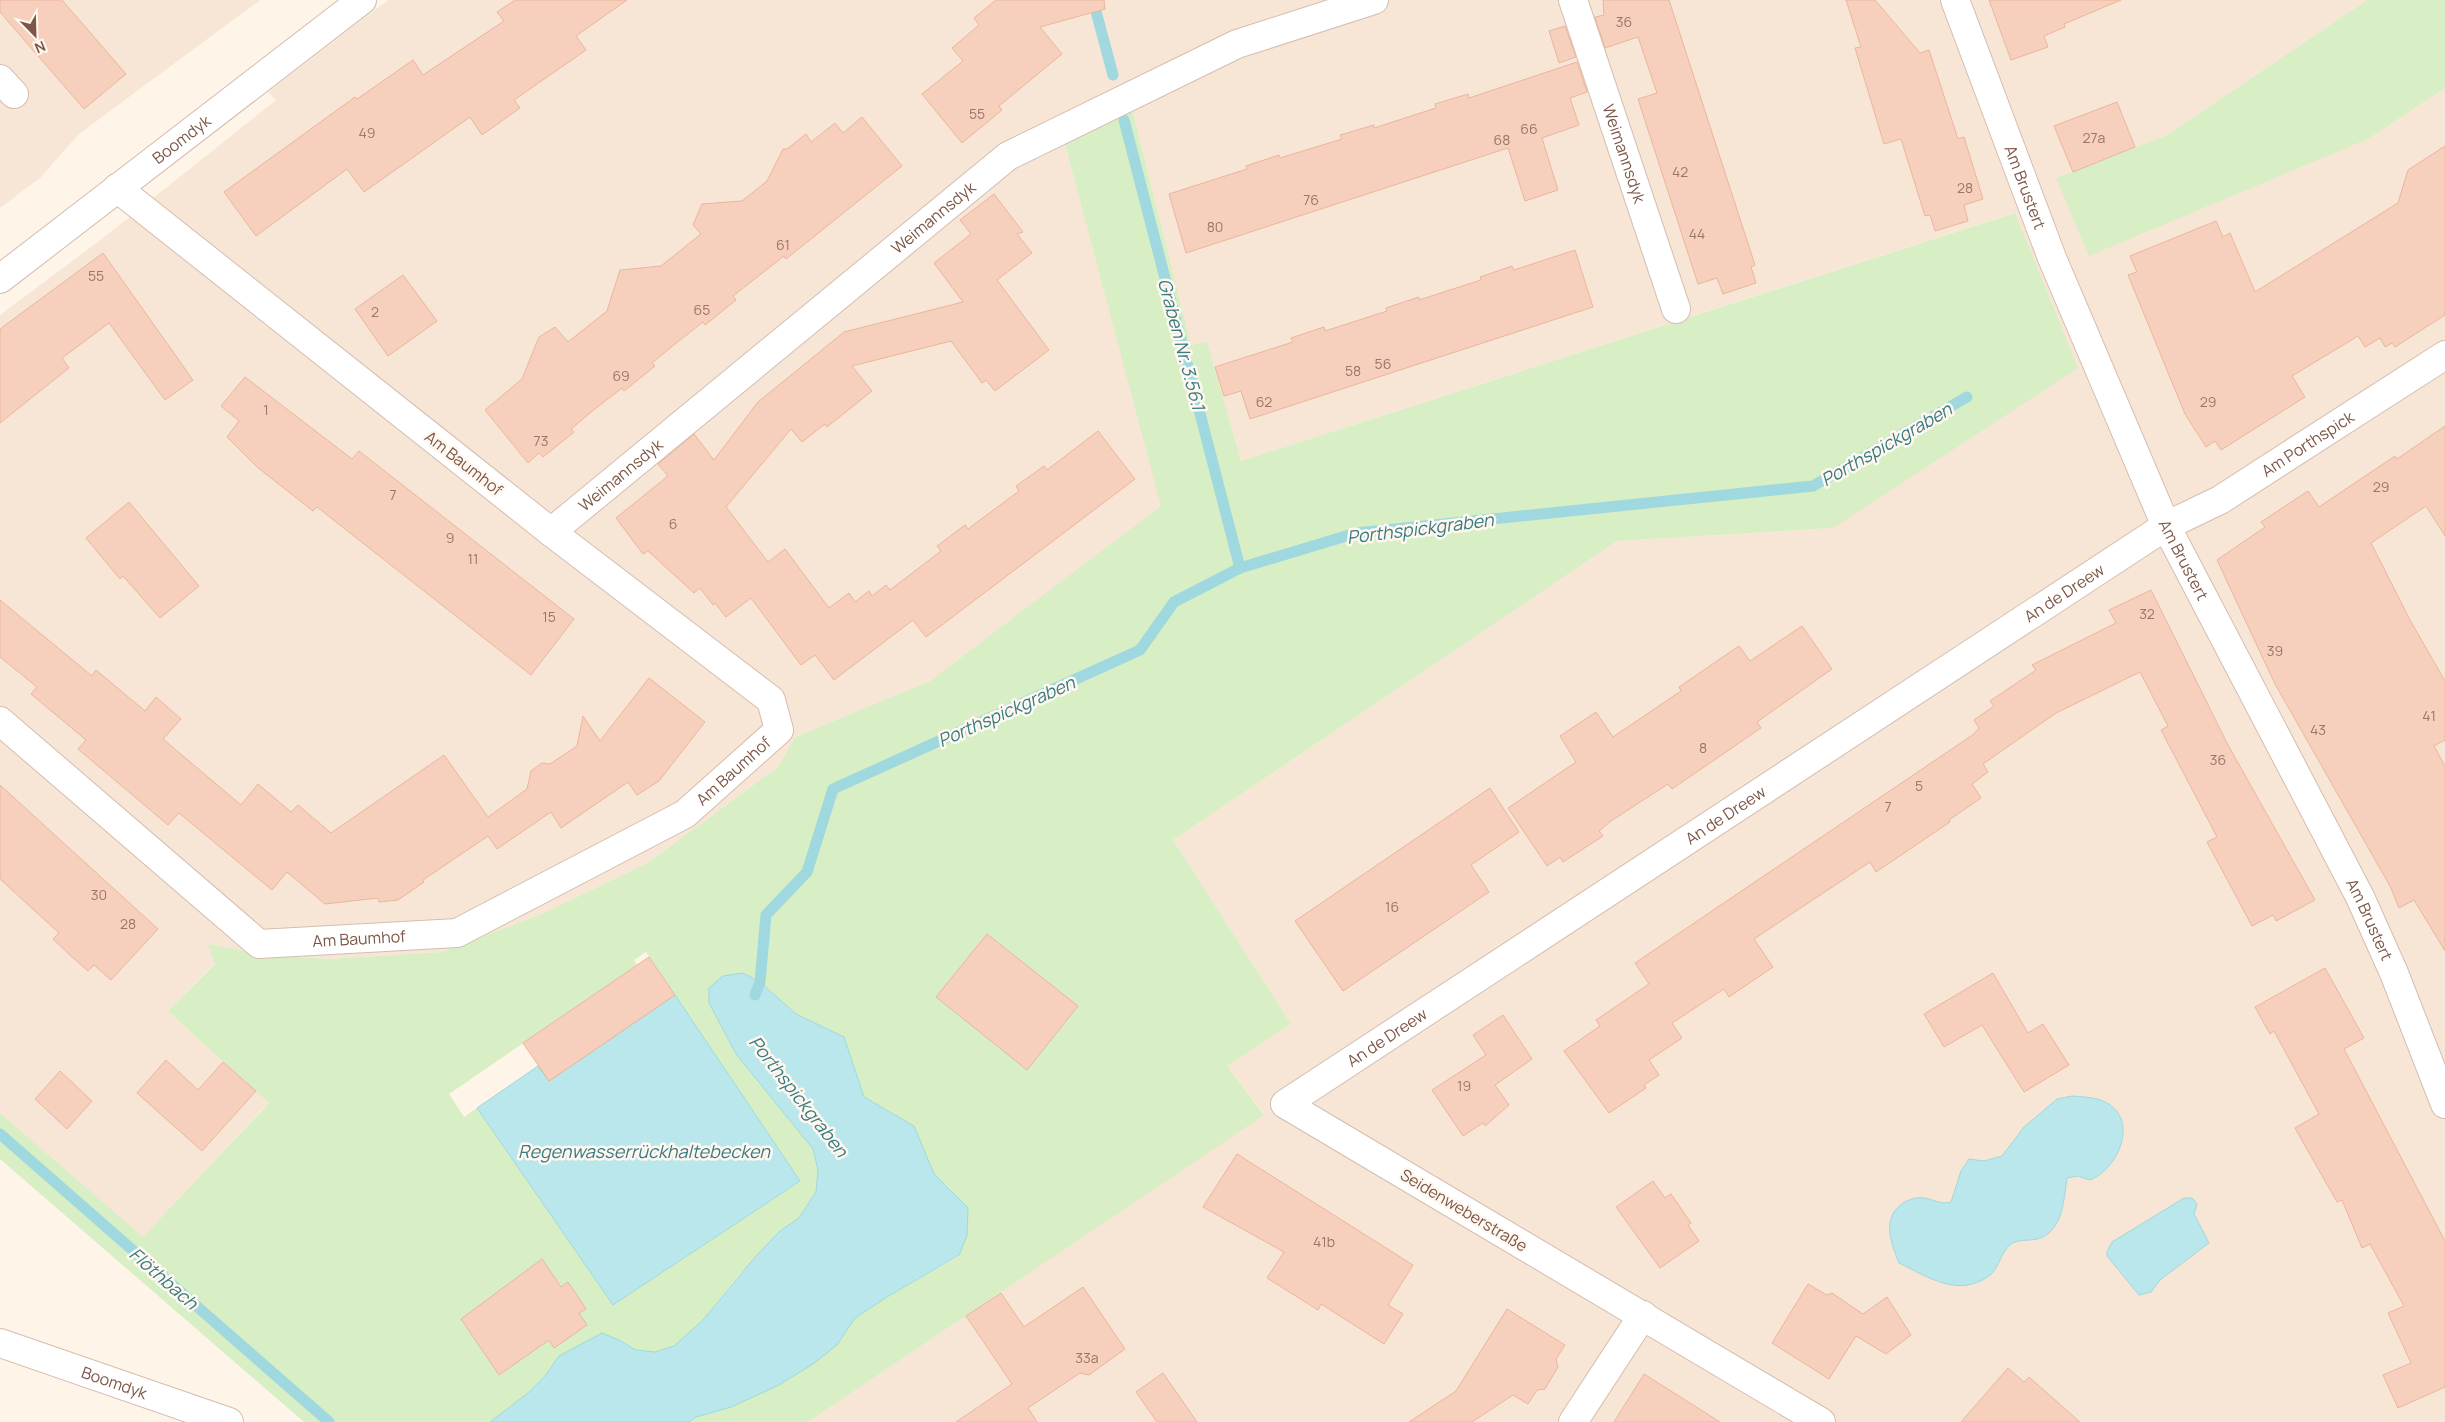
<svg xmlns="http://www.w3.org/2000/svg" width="2445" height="1422" viewBox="0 0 2445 1422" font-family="Manrope,sans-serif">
  <rect width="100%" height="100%" fill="#fef4e8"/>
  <!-- residential -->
  <g fill="#f7e6d5">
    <polygon points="0,0 260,0 79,134 40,178 0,208"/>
    <polygon points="388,0 2367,0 2167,135 2057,178 2370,138 2445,88 2445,1422 808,1422 1264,1114 1227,1066 1291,1024 1173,840 1617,541 1833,528 2014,213 1241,461 1207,342 1191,346 1132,109 1065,144 1162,506 930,681 795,737 778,767 649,862 540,915 443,952 329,959 266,955 208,944 215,963 168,1011 269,1102 143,1238 0,1113 0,315 103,238 276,100 268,92"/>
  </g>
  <!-- green -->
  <g fill="#d8eec4" fill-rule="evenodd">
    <polygon points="2367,0 2445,0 2445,88 2370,138 2089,256 2056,178 2167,135"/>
    <path d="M 1132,109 L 1191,345 L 1207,342 L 1241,461 L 2015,213 L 2078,368 L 1833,528 L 1617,541 L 1173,840 L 1291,1024 L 1227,1066 L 1264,1115 L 808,1422 L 689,1422 L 696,1417 L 731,1407 L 837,1345 L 854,1318 L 887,1297 L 959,1256 L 951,1190 L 934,1174 L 914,1126 L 864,1097 L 843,1037 C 828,1030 808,1024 795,1013 C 765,989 748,955 709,988 L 709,1003 L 736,1054 L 813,1149 L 818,1170 L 816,1192 L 799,1218 L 780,1231 L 738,1276 L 703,1320 L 674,1346 L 655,1352 L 636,1350 L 619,1340 L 559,1356 L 545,1376 L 528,1393 L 490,1422 L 304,1422 L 0,1159 L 0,1113 L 143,1237 L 269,1103 L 168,1011 L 215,964 L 208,944 L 266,955 L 329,959 L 442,952 L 540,915 L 649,862 L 778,767 L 795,737 L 930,681 L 1161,506 L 1065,144 ZM 646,952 L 800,1181 L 613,1305 L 477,1108 L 464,1117 L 449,1094 L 637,965 L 634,960 Z"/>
  </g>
  <!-- water -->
  <g fill="#bae7eb" stroke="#9fd8de">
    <polygon points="743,973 760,982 796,1014 844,1037 864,1097 914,1126 934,1174 968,1208 967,1236 959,1255 887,1297 855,1318 837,1345 813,1364 777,1386 731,1407 696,1417 689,1422 490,1422 528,1393 545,1376 559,1356 602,1333 619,1340 636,1350 655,1352 674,1346 703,1320 755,1257 780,1231 799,1218 816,1192 818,1170 813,1149 736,1054 709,1003 709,988 723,976"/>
    <polygon points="675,995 800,1181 613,1305 477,1108 538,1066 549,1081"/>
    <path d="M 2072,1096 C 2083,1097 2097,1097 2107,1103 C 2139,1121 2118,1169 2090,1180 L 2078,1176 L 2067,1178 C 2064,1198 2063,1233 2037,1239 C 2028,1241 2019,1239 2011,1244 C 2001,1251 1999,1269 1989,1276 C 1958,1298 1928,1277 1899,1263 C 1891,1243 1881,1218 1903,1203 C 1910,1199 1916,1197 1925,1198 C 1935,1200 1941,1205 1951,1202 L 1961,1171 L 1969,1159 L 1984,1161 L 2002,1156 L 2024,1127 L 2057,1099 Z"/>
    <polygon points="2184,1198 2192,1198 2197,1204 2194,1214 2209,1243 2160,1280 2151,1292 2139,1295 2107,1256 2107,1252 2112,1242"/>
  </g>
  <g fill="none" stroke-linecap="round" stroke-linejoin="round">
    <!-- stream -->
    <g stroke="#9fd8de" stroke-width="11">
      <polyline points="1093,0 1113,75"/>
      <polyline points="1124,120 1240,568"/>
      <polyline points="755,995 760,982 766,915 807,872 833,789 1140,650 1174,602 1240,568 1356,533 1813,486 1967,397"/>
      <polyline points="0,1134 329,1422"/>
    </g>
  </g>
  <!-- building -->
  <g fill="#f7d0bd" stroke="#ebb59b">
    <polygon points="0,0 62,0 126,74 84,109 0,12"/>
    <polygon points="515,0 627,0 576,36 586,50 514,100 520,108 482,135 470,117 364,192 347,169 256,236 224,192 355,97 357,99 413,60 423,75 504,21 497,12"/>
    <polygon points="996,0 1104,0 1105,9 1040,27 1062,54 999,106 1002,110 962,143 922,94 963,61 952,48 979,25 974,18"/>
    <polygon points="1603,0 1669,0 1755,265 1751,267 1756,283 1723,294 1717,278 1698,284 1638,99 1657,93 1638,37 1605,48 1595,17 1604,15"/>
    <polygon points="1846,0 1875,0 1920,53 1929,50 1958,139 1964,137 1983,199 1964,205 1968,221 1935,231 1930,215 1925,216 1901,139 1884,144 1855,48 1861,47"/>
    <polygon points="1989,0 2121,0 2064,24 2065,27 2044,36 2048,47 2011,60"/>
    <polygon points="1565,26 1576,57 1559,63 1549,31"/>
    <polygon points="1577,62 1587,92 1570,98 1579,125 1542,138 1558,190 1525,201 1508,148 1186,253 1169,194 1247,169 1246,166 1279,155 1280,158 1342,139 1340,135 1374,125 1374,128 1436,108 1435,104 1468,94 1469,98"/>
    <polygon points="2117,102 2135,147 2073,172 2054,126"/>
    <polygon points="862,117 902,166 786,259 784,256 733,296 736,300 705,325 703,322 675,344 652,363 655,366 624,391 622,388 596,408 571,429 574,432 558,445 543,457 539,453 528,463 485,410 522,379 539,337 555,327 568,342 607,311 620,270 661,266 701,234 693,225 702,204 742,201 767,181 783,149 787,149 806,134 811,142 835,123 843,133"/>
    <polygon points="2445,146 2445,315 2395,347 2392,343 2385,347 2380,338 2365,347 2358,336 2292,376 2305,397 2221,450 2215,441 2206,447 2185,414 2128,275 2137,272 2130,256 2216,221 2223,237 2230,233 2255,292 2398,203 2408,170"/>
    <polygon points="994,194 1023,232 1017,234 1032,253 997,280 1049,350 995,391 986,380 982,383 951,341 852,366 872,391 827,427 825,424 802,442 791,429 726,507 768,562 785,549 829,608 849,593 855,602 869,591 872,596 886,585 890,590 941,551 937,546 965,525 968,529 1019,491 1016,486 1044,466 1047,470 1098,431 1135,479 926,637 913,620 834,680 815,655 801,665 751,598 726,617 715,603 713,605 700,588 694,593 648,551 643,554 616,518 668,476 658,464 694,434 714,460 758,402 844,332 963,302 934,263 971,234 960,220"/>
    <polygon points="1575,250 1593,307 1250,419 1241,391 1224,396 1215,367 1293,342 1291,338 1324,327 1325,331 1387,311 1386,308 1419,297 1419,300 1481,280 1480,277 1512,266 1514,270"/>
    <polygon points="103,253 193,380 165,400 109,323 62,358 69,368 0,423 0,329"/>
    <polygon points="403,275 437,321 388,356 355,309"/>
    <polygon points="245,377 352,459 359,451 574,619 531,675 317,507 313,511 257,467 227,437 239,421 221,406"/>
    <polygon points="2445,426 2445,536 2426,506 2371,543 2410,620 2445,681 2445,740 2434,746 2445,766 2445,951 2414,900 2399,908 2390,886 2275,684 2217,560 2265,527 2261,522 2308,491 2319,507 2395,456 2397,459"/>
    <polygon points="129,502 199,586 160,618 123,576 120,579 86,538"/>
    <polygon points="2151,590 2228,745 2315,900 2276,921 2273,915 2252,926 2207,842 2217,837 2161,730 2168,726 2140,672 2056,713 1983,764 1988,772 1972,784 1981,798 1949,820 1950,822 1876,872 1870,862 1754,939 1773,967 1729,997 1724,989 1672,1023 1682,1038 1649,1060 1659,1075 1644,1085 1646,1088 1609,1113 1564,1051 1600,1026 1596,1020 1649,984 1635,963 1974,734 1979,728 1974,720 1994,706 1990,701 2036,670 2032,665 2116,623 2109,610"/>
    <polygon points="0,600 92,676 96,670 145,711 156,697 181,719 163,739 241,805 258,784 291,812 298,805 331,833 444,755 488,817 527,789 531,771 542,763 550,764 577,746 583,716 600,741 649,678 705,722 659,781 637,795 628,782 561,828 551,812 497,849 488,836 423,880 424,882 398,900 379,902 378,898 325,904 287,872 272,890 179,813 168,825 78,749 86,740 31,694 37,687 0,657"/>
    <polygon points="1802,626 1832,669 1757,722 1761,728 1672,789 1668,784 1611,821 1599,831 1603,836 1563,862 1560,857 1547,866 1508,808 1576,762 1560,736 1596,712 1613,737 1681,691 1679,687 1739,646 1750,661"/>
    <polygon points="0,785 158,929 111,980 94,965 88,971 71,956 53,939 59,933 0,879"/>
    <polygon points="1490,788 1519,832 1471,865 1489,892 1343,991 1295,921"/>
    <polygon points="987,934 1078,1006 1027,1070 936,997"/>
    <polygon points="649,957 675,995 549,1081 523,1043"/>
    <polygon points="2325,968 2364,1038 2344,1049 2445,1241 2445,1387 2398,1408 2383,1375 2411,1363 2388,1313 2404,1306 2370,1244 2362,1248 2342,1200 2337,1202 2295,1128 2319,1114 2274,1031 2270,1034 2255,1007"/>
    <polygon points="1993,973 2028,1033 2043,1024 2069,1065 2024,1092 1982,1025 1944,1047 1924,1014"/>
    <polygon points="1503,1015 1532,1059 1495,1085 1509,1105 1485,1126 1483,1123 1463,1136 1432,1090 1486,1055 1473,1035"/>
    <polygon points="166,1060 198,1090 223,1062 256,1091 202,1151 137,1093"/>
    <polygon points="60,1071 92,1101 67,1129 35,1099"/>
    <polygon points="1237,1154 1413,1265 1388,1305 1403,1314 1384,1344 1321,1304 1318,1310 1267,1278 1284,1252 1203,1207"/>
    <polygon points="1653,1181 1665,1198 1671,1194 1691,1223 1688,1225 1699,1241 1660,1268 1616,1207"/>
    <polygon points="542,1259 561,1287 568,1282 586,1309 579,1313 587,1325 554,1348 549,1340 499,1375 461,1319"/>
    <polygon points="1808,1284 1827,1295 1832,1293 1863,1314 1887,1297 1911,1335 1886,1354 1856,1336 1829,1379 1772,1343"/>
    <polygon points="1083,1287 1125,1349 1089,1375 1080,1373 1028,1408 1037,1422 956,1422 1012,1384 966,1316 1001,1293 1024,1327"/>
    <polygon points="1507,1309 1565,1345 1556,1359 1558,1367 1545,1389 1537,1390 1528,1404 1513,1395 1472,1422 1409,1422 1456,1391"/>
    <polygon points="2008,1368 2024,1382 2029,1377 2080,1422 1961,1422"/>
    <polygon points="1163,1373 1197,1422 1157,1422 1136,1392"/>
    <polygon points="1644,1374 1720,1422 1614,1422"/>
  </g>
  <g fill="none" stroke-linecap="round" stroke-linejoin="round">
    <defs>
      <g id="minor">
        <path id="s1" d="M 1573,0 L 1676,309"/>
        <path id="s2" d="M 1955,0 L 2052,258 L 2166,526 L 2360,897 L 2394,973 L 2445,1104"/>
        <polyline points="0,79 14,94"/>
        <path id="s3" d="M 0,279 L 362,0"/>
        <path id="s4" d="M 551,532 L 1008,156 L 1237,44 L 1374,0"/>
        <path id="s5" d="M 0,721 L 259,944 L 457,933 L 685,814 L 779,730 L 771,700 L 551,532 L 117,188"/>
        <path id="s6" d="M 0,1343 L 229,1422"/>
        <polyline points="1573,1422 1643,1315"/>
        <path id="s7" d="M 1821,1422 L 1285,1104 L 2166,526 L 2220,500 L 2445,355"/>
      </g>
    </defs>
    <!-- minor casing -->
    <use href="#minor" stroke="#d5bdaf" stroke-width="30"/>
    <!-- minor -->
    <use href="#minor" stroke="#fff" stroke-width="28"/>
  </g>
  <g text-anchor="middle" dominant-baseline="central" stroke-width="5" stroke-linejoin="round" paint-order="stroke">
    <!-- number labels -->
    <g font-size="14" fill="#9b7565">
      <text x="1624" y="21">36</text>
      <text x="977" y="113">55</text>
      <text x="1529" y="128">66</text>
      <text x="367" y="132">49</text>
      <text x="2094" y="137">27a</text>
      <text x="1502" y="139">68</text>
      <text x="1680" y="171">42</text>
      <text x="1965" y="187">28</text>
      <text x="1311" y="199">76</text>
      <text x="1215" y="226">80</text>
      <text x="1697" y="233">44</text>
      <text x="783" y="244">61</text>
      <text x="96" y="275">55</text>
      <text x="702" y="309">65</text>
      <text x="375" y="311">2</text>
      <text x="1383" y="363">56</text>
      <text x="1353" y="370">58</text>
      <text x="621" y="375">69</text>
      <text x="1264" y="401">62</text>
      <text x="2208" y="401">29</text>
      <text x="266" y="409">1</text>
      <text x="541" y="440">73</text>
      <text x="2381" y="486">29</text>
      <text x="393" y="494">7</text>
      <text x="673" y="523">6</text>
      <text x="450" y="537">9</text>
      <text x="473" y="558">11</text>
      <text x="2147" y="613">32</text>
      <text x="549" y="616">15</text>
      <text x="2275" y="650">39</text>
      <text x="2429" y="715">41</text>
      <text x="2318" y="729">43</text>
      <text x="1703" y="747">8</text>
      <text x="2218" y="759">36</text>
      <text x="1919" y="785">5</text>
      <text x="1888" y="806">7</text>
      <text x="99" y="894">30</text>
      <text x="1392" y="906">16</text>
      <text x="128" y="923">28</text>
      <text x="1464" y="1085">19</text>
      <text x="1324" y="1241">41b</text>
      <text x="1087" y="1357">33a</text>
    </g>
    <!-- street labels -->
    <g font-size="16" fill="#7c5748" stroke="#fff8f0">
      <text stroke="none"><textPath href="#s3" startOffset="229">Boomdyk</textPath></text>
      <text stroke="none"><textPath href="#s1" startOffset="162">Weimannsdyk</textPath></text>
      <text stroke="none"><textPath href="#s2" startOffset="200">Am Brustert</textPath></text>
      <text stroke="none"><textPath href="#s4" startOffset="495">Weimannsdyk</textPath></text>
      <text stroke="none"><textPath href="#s7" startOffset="1841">Am Porthspick</textPath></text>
      <text transform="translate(464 463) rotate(38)">Am Baumhof</text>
      <text stroke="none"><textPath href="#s4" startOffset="90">Weimannsdyk</textPath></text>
      <text stroke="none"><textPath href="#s2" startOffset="605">Am Brustert</textPath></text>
      <text stroke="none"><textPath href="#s7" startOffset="1555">An de Dreew</textPath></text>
      <text stroke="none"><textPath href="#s5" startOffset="862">Am Baumhof</textPath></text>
      <text stroke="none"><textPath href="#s7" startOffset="1150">An de Dreew</textPath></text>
      <text stroke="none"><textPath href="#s2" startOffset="1010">Am Brustert</textPath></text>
      <text stroke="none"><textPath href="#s5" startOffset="442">Am Baumhof</textPath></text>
      <text stroke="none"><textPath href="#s7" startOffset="745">An de Dreew</textPath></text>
      <text transform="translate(1464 1210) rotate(31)">Seidenweberstraße</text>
      <text stroke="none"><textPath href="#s6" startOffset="121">Boomdyk</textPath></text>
    </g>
    <!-- water labels -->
    <g font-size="18" font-style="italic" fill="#3a7b82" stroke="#fff8f0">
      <text transform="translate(1182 344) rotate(75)">Graben Nr. 3.56.1</text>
      <text transform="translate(1886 444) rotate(-30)">Porthspickgraben</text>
      <text transform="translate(1420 528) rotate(-7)">Porthspickgraben</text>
      <text transform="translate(1006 711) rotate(-24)">Porthspickgraben</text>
      <text transform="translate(799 1096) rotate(52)">Porthspickgraben</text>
      <text x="644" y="1151">Regenwasserrückhaltebecken</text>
      <text transform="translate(164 1278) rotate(41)">Flöthbach</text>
    </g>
  </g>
  <!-- north arrow -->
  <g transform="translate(35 35) rotate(157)" stroke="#fff8f0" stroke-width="4" paint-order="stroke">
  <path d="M0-4L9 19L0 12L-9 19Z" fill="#7c5748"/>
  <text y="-8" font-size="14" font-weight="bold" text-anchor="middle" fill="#7c5748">N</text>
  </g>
</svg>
